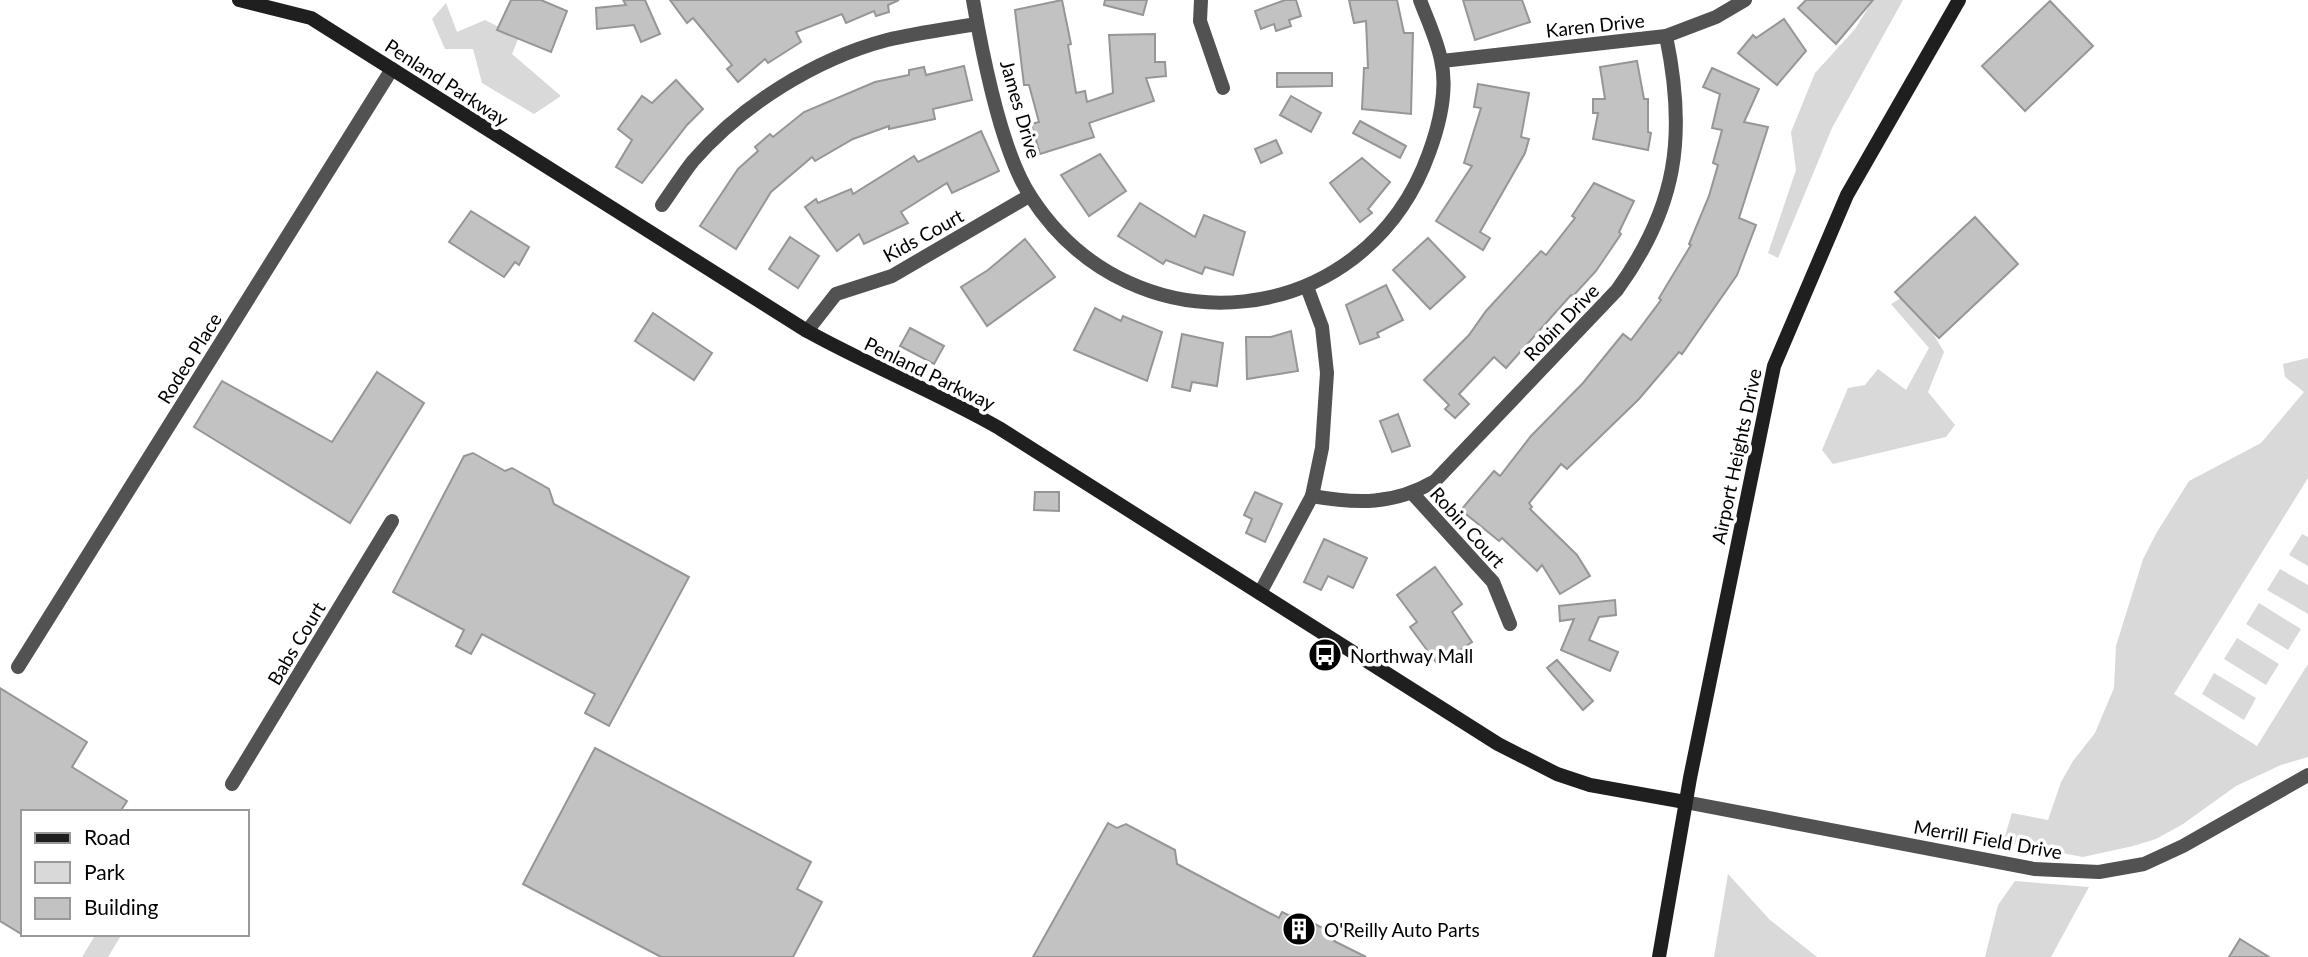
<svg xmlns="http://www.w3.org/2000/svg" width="2308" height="957" viewBox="0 0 2308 957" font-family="Lato,sans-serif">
  <rect width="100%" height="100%" fill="#fff"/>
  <!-- green -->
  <g fill="#d9d9d9">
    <polygon points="1873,0 1903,0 1832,128 1778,258 1768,253 1796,170 1791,132 1815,73 1855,29"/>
    <polygon points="446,3 457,32 485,20 519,37 512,54 561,96 534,114 482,83 473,49 445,49 432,19"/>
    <polygon points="1901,298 1931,330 1944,352 1928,392 1955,425 1946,437 1833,464 1822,450 1848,388 1865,385 1878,369 1906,390 1929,348 1891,304"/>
    <polygon points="2308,358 2308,478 2174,694 2257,746 2308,664 2308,757 2281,765 2236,786 2183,824 2156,839 2133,846 2083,857 2003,842 2012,813 2048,820 2061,782 2073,761 2095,733 2114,688 2116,646 2143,559 2157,532 2189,481 2261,443 2304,392 2285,377 2283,364"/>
    <polygon points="2302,534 2308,537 2308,566 2289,555"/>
    <polygon points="2280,569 2308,585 2308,614 2267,590"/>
    <polygon points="2259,603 2301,629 2288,650 2246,624"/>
    <polygon points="2237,638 2279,664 2266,685 2224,659"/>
    <polygon points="2214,673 2256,698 2244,720 2202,694"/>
    <polygon points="1728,874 1770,920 1817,957 1714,957"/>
    <polygon points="2015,881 2089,887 2051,957 1985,957 1998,905"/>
    <polygon points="96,934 122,934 108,957 82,957"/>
  </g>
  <!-- building -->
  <g fill="#c2c2c2" stroke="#969696" stroke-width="2">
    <polygon points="511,0 541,0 567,11 551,52 497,30"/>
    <polygon points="623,0 645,0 660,34 641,42 634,25 597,29 596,8 626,5"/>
    <polygon points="670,0 899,0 888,5 889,12 876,16 874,11 846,23 842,14 796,32 801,42 768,63 765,59 738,82 727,69 732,65 693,18 687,23"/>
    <polygon points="1062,0 1071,44 1068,45 1076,93 1085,91 1087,102 1113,93 1109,35 1155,34 1155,62 1165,62 1166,76 1146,78 1154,101 1089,123 1094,137 1040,154 1031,124 1039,122 1029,85 1024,85 1015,10"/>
    <polygon points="1105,0 1147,0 1143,15 1104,5"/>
    <polygon points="1285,0 1296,0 1301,16 1289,20 1291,26 1276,31 1274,24 1261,29 1255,11"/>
    <polygon points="1349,0 1397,0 1404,33 1413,33 1411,114 1362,109 1364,68 1368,68 1366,21 1354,23"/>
    <polygon points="1463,0 1522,0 1530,22 1475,40"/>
    <polygon points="1806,0 1873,0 1836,44 1798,8"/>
    <polygon points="2050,1 2093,46 2025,111 1982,66"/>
    <polygon points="1784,19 1806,51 1777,85 1738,53 1753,35 1756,38"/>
    <polygon points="1637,61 1644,99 1648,99 1648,132 1651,133 1648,150 1593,139 1598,113 1593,113 1593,99 1605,99 1600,67"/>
    <polygon points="964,66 972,100 933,109 935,119 889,129 889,126 853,139 815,161 812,157 771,192 736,249 700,226 738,169 758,151 755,147 770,134 773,137 804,112 875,82 909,75 909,70 924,67 926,75"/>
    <polygon points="1712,68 1759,89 1744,122 1768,127 1739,218 1756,225 1737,275 1682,354 1679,352 1639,399 1567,469 1561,464 1529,503 1532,507 1530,509 1577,555 1590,576 1560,594 1542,565 1537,571 1502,538 1499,541 1461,510 1494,471 1500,476 1531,436 1583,383 1623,334 1631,340 1661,300 1659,298 1691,245 1689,244 1709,196 1718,165 1713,163 1722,130 1712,128 1720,94 1703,87"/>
    <polygon points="1277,73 1332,73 1332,86 1277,87"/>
    <polygon points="676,80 703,109 687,125 642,183 616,167 632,140 618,129 642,96 652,103"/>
    <polygon points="1478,84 1529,93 1521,137 1529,139 1525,153 1480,232 1490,238 1483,250 1436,221 1472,166 1464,163 1481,108 1474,107"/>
    <polygon points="1291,96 1321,113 1311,132 1280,115"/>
    <polygon points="1360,121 1406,146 1400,158 1353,133"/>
    <polygon points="981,131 999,171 952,193 947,183 901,212 908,223 864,244 859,234 837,251 805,207 816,199 818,203 851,189 853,194 914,156 918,162"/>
    <polygon points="1276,140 1282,153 1261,163 1255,149"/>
    <polygon points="1100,154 1126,191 1089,216 1061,175"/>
    <polygon points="1362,158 1390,182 1368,209 1372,213 1360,222 1330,183"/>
    <polygon points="1594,183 1634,201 1619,232 1621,234 1596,271 1573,296 1571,295 1506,368 1494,357 1459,394 1469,404 1455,418 1445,409 1449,405 1424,380 1469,335 1486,311 1541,251 1546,255 1575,218 1572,216"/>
    <polygon points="1140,203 1195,237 1204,215 1245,232 1233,275 1205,267 1202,274 1166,260 1163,264 1118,236"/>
    <polygon points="471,211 529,247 519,265 515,262 504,277 449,242"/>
    <polygon points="1975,217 2018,264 1939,338 1895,292"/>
    <polygon points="790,237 819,256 798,288 769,269"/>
    <polygon points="1428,238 1465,277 1430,309 1393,270"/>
    <polygon points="1025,239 1055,277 987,326 961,287 988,270"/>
    <polygon points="1386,285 1403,320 1377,333 1379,337 1360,344 1346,305"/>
    <polygon points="1095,308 1121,321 1123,316 1162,332 1147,381 1074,350"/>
    <polygon points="653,313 712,353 694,380 635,341"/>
    <polygon points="910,328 944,346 934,364 900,346"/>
    <polygon points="1291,331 1298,371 1247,379 1246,337 1271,337"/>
    <polygon points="1182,334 1223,343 1217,386 1192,382 1190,391 1172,387"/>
    <polygon points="377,372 424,403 350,523 194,427 222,381 332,442"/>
    <polygon points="1398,414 1410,446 1392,452 1380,421"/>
    <polygon points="473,453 505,471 512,468 549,489 554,504 689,577 609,726 585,713 595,694 482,634 471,654 456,646 464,630 393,592 464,456"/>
    <polygon points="1035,492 1059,492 1059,511 1034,510"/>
    <polygon points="1255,492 1282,504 1265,542 1246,533 1252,519 1244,515"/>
    <polygon points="1324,539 1367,558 1353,588 1328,576 1321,590 1304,582"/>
    <polygon points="1435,567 1462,604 1452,612 1472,642 1438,665 1410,627 1417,622 1397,595"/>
    <polygon points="1615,600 1616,615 1599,617 1589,640 1618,652 1610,671 1561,650 1574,619 1560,621 1559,606"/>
    <polygon points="1557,660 1593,701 1583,710 1547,668"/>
    <polygon points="0,688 87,742 72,767 127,801 120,812 23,812 23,935 0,921"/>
    <polygon points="595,748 811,862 797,889 822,902 793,957 661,957 523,884"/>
    <polygon points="1108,823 1117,828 1126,824 1175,850 1177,864 1279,918 1282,912 1304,922 1306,919 1337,936 1334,941 1366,957 1033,957"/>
    <polygon points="2240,939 2269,957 2229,957"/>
  </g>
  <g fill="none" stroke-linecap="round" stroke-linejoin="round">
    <!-- street -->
    <g stroke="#525252" stroke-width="14">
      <path d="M 973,0 C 982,52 1002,154 1031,197 C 1133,355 1365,332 1429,153 C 1439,126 1448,89 1441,60 C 1437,40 1427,19 1420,0"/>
      <polyline points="1201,0 1200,21 1223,88"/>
      <polyline points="1442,61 1666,36 1716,17 1745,0"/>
      <path d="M 662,205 C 672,191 682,175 693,161 C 742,105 815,59 887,40 C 916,33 947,29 977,24"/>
      <polyline points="807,331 836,294 892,276 1029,196"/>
      <polyline points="1413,494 1493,582 1510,624"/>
      <path d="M 1312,496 C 1357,504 1394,505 1435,481 L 1617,290 C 1677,207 1687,136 1666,36"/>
      <polyline points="1260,593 1312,496 1322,448 1327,373 1322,327 1307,287"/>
      <polyline points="18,667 392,69"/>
      <polyline points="232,784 392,521"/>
      <polyline points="1685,802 2034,869 2099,872 2144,864 2183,846 2308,775"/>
    </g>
    <!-- secondary -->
    <g stroke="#1f1f1f" stroke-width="14">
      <path d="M 239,0 L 311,18 L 807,331 C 870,366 936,392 999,428 L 1498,744 L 1557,774 L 1590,785 L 1685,802"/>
      <polyline points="1659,957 1690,778 1774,366 1847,195 1959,0"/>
    </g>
  </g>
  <!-- icons -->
  <defs>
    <symbol id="bus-disc" viewBox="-11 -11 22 22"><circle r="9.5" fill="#000" stroke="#fff"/><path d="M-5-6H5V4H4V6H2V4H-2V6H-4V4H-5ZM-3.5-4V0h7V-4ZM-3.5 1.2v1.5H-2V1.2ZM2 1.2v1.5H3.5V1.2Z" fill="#fff"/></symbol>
    <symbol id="building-disc" viewBox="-11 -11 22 22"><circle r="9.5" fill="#000" stroke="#fff"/><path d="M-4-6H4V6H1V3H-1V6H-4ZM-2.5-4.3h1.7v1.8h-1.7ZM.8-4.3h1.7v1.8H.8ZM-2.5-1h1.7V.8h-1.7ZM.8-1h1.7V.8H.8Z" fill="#fff"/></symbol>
  </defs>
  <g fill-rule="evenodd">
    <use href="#bus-disc" x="1306" y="636" width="38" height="38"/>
    <use href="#building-disc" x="1280" y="910" width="38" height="38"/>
  </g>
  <g text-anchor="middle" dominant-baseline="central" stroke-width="7" stroke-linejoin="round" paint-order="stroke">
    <!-- street labels -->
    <g font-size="19" fill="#000" stroke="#fff">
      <text transform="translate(1595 25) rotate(-6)">Karen Drive</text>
      <text transform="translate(447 82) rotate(33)">Penland Parkway</text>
      <text transform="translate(1021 109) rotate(74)">James Drive</text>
      <text transform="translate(923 235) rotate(-29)">Kids Court</text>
      <text transform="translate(1561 322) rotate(-46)">Robin Drive</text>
      <text transform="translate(189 358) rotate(-58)">Rodeo Place</text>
      <text transform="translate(930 373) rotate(26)">Penland Parkway</text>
      <text transform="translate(1736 456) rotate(-78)">Airport Heights Drive</text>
      <text transform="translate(1468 527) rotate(48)">Robin Court</text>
      <text transform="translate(296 643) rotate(-59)">Babs Court</text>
      <text transform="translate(1988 839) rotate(10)">Merrill Field Drive</text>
    </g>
    <!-- poi labels -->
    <g font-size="19" fill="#000" stroke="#fff" text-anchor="start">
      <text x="1350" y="655">Northway Mall</text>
      <text x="1324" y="929">O'Reilly Auto Parts</text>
    </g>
  </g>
  <!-- legend -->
  <rect x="21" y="810" width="228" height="126" fill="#ffffff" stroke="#999999" stroke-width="2"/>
  <rect x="35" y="833" width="35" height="10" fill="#1f1f1f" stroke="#999999" stroke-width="2"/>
  <text x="84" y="845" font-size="21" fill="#000000">Road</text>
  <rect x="35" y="862" width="35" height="21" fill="#d9d9d9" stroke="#999999" stroke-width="2"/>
  <text x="84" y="880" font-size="21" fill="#000000">Park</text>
  <rect x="35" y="898" width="35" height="21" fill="#c2c2c2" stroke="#999999" stroke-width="2"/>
  <text x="84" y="915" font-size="21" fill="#000000">Building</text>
</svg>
